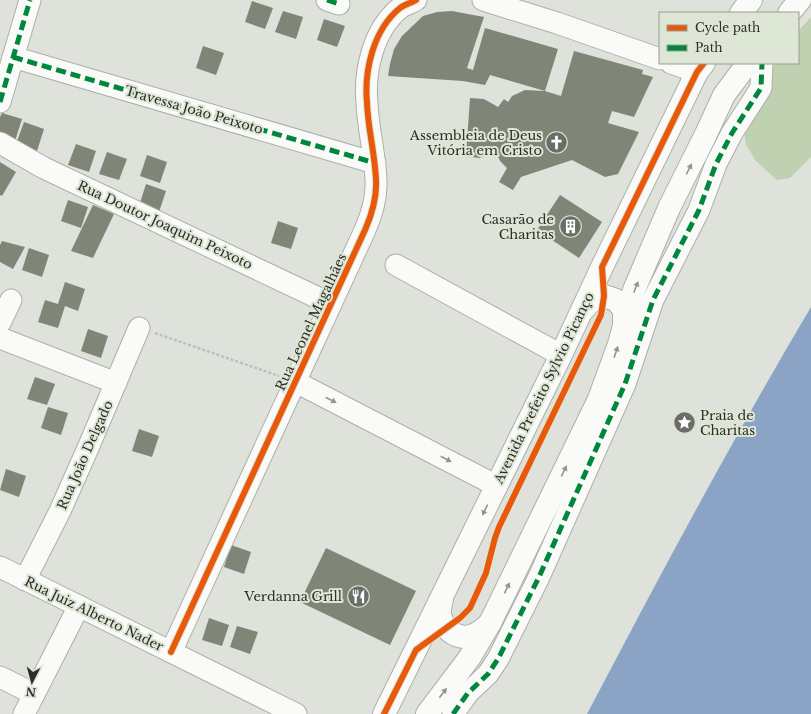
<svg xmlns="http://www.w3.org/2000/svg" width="811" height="714" viewBox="0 0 811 714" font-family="'Libre Baskerville',serif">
  <rect width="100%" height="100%" fill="#dee2da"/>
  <!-- green -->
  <polygon fill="#c0d1b1" points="811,17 811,157 790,178 777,180 756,161 746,145 743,122 754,95 776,63 798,63 798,31"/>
  <!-- water -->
  <path fill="#8ba4c5" d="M 811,307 L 811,714 L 587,714 C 659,577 732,440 811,307 Z"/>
  <!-- building -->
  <g fill="#7f8678">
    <polygon points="252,1 273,8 265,29 245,22"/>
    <polygon points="283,11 303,17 296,39 275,32"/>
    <polygon points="452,11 484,17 467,68 473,70 485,28 558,49 545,91 561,96 574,51 643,70 642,74 653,77 634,117 612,111 608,123 639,132 618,174 605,177 572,160 521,177 513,190 499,182 507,168 500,161 496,152 479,158 466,156 470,98 484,99 498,107 504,99 508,102 512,96 525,90 545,91 490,75 485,85 463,81 388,76 390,64 394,49 402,36 423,16 437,12"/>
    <polygon points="324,19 345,26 337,47 317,40"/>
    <polygon points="203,46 224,53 216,75 196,68"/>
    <polygon points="2,113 22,119 15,141 0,136 0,117"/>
    <polygon points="24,122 44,129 37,151 16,144"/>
    <polygon points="76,144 96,151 89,172 68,165"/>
    <polygon points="107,152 127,159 119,180 99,174"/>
    <polygon points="147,155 167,162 160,183 140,176"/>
    <polygon points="0,162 16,172 2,196 0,195"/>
    <polygon points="146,184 166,191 159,212 139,206"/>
    <polygon points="560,195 602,222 579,258 537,230"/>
    <polygon points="68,200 88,207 81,228 61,221"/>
    <polygon points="93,205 114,214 93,258 71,251"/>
    <polygon points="278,221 298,228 291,249 271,243"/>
    <polygon points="2,241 25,247 13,269 0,262 0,245"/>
    <polygon points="29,248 49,255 42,277 22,270"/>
    <polygon points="65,282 85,289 78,311 65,306 58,328 38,322 45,300 58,304"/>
    <polygon points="88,329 108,336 101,358 81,351"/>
    <polygon points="35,377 55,384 47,405 27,399"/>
    <polygon points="48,407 68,413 61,435 41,428"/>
    <polygon points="139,429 159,436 152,457 132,451"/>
    <polygon points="6,469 26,476 19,497 0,490"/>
    <polygon points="231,545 251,552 244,574 224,567"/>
    <polygon points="326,548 416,591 390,645 300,602"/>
    <polygon points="209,618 229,625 222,646 202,640"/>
    <polygon points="237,626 258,632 250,654 230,647"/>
  </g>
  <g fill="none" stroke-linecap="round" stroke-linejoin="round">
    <defs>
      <g id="minor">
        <polyline points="327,0 339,4"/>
        <polyline points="483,0 557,23 660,59"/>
        <polyline points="13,57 375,163"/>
        <polyline points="671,63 697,72"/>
        <polyline points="0,102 30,0"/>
        <polyline points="0,143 44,168 331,304"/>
        <polyline points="396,265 561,355"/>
        <polyline points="0,323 11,300"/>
        <polyline points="0,338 116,383"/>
        <polyline points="296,382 497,486"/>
        <polyline points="0,567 296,714"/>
        <polyline points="25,580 60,511 88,448 139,328"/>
        <path d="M 171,652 L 365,230 C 372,214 377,197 376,180 C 375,154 368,129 367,103 C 364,71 373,30 400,8 C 404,5 411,3 416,0"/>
        <polyline points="0,677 34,694"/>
        <polyline points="24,714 79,606"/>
        <polyline points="453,714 468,693 488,674 498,659 539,577 625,384 653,300 699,210 716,164 732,133 761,88 762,63"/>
      </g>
      <g id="major">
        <polyline points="741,13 751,0"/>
        <polyline points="789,13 800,0"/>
        <polyline points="582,311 593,299 604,296 616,300 624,310 624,324"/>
        <path d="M 442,599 C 441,604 440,608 440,612 C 441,628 456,640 471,636 C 479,633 485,628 490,623"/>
        <polyline points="384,714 561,355 602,267 697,72 704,63"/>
        <polyline points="427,714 470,657 490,623 599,399 619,344 634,290 669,208 706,134 724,95 748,63"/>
      </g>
    </defs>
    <!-- minor casing -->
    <use href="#minor" stroke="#acafa9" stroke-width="23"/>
    <!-- major casing -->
    <use href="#major" stroke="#acafa9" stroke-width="24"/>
    <!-- path -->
    <polyline stroke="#bec0bd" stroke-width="2.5" stroke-dasharray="3 2" stroke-linecap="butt" points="155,333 279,376"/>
    <!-- minor -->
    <use href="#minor" stroke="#fafbf9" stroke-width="21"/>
    <!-- major -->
    <use href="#major" stroke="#fafbf9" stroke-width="22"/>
    <!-- quiet -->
    <g stroke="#00873e" stroke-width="5" stroke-dasharray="10 5" stroke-linecap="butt">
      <polyline points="327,0 339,4"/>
      <polyline points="13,57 375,163"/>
      <polyline points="0,102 30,0"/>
      <polyline points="453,714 468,693 488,674 498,659 539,577 625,384 653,300 699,210 716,164 732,133 761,88 762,63"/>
    </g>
    <defs>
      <g id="cycleway">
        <path d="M 171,652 L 365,230 C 372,214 377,197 376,180 C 375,154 368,129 367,103 C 364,71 373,30 400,8 C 404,5 411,3 416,0"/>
        <polyline points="384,714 416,650 460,618 470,608 486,573 495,538 499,527 601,315 604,296 602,267 697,72 704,63"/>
      </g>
    </defs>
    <!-- cycleway casing -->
    <use href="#cycleway" stroke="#dee6d6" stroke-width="8"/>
    <!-- cycleway -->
    <use href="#cycleway" stroke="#e8590c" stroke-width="6"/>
  </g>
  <!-- one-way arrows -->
  <defs><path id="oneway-solid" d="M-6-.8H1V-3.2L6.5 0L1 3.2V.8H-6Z"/></defs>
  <g fill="#939591">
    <use href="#oneway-solid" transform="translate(689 169) rotate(-63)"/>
    <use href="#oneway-solid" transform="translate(636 287) rotate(-69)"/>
    <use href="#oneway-solid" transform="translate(616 352) rotate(-71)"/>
    <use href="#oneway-solid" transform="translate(331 400) rotate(27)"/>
    <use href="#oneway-solid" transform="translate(446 459) rotate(27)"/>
    <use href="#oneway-solid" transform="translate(564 471) rotate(-64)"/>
    <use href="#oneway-solid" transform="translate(485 510) rotate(116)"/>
    <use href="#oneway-solid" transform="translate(507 588) rotate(-64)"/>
    <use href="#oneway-solid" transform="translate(443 693) rotate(-53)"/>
  </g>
  <!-- icons -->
  <defs>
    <symbol id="church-disc" viewBox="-11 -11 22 22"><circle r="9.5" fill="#6a6e67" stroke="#dee6d6"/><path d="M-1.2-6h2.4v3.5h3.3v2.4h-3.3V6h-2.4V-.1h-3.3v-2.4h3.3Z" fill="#fff"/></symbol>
    <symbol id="building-disc" viewBox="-11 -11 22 22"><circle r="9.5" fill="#6a6e67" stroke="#dee6d6"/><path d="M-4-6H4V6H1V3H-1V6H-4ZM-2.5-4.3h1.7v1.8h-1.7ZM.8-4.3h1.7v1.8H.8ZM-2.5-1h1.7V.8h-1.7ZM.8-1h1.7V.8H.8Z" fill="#fff"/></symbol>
    <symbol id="sight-disc" viewBox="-11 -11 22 22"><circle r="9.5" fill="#6a6e67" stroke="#dee6d6"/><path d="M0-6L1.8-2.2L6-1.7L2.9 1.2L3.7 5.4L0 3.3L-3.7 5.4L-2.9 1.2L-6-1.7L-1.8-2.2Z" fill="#fff"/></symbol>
    <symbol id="restaurant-disc" viewBox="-11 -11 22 22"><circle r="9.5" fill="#6a6e67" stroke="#dee6d6"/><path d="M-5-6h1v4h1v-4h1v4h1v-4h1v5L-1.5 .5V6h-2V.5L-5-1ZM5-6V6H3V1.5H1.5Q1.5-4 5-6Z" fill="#fff"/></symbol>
  </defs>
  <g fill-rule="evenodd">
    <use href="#church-disc" x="544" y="130" width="25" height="25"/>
    <use href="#building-disc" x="558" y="214" width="25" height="25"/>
    <use href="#sight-disc" x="672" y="410" width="25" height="25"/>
    <use href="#restaurant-disc" x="346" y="584" width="25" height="25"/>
  </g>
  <g text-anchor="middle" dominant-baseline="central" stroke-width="4" stroke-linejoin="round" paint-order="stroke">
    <!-- street labels -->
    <g font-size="13" fill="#2c2f29" stroke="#dee6d6">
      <text transform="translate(194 110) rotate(16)">Travessa João Peixoto</text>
      <text transform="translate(165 225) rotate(25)">Rua Doutor Joaquim Peixoto</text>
      <text transform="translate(311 322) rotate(-65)">Rua Leonel Magalhães</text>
      <text transform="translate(544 388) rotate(-64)">Avenida Prefeito Sylvio Picanço</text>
      <text transform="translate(85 455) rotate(-66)">Rua João Delgado</text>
      <text transform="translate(94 614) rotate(26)">Rua Juiz Alberto Nader</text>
    </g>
    <!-- poi labels -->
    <g font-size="13" fill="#2c2f29" stroke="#dee6d6" text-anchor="end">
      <text x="542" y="135">Assembleia de Deus<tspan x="542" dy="15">Vitória em Cristo</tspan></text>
      <text x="554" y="219">Casarão de<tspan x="554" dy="15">Charitas</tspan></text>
      <text x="700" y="415" text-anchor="start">Praia de<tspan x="700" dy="15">Charitas</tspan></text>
      <text x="342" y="596">Verdanna Grill</text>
    </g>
  </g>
  <!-- legend -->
  <rect x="659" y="12" width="140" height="52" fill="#dee6d6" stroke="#979d91"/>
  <rect x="667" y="25" width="20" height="6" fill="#e8590c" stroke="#979d91"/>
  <text x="695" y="32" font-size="12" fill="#2c2f29">Cycle path</text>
  <rect x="667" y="45" width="20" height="6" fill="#00873e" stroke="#979d91"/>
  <text x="695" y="52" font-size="12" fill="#2c2f29">Path</text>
  <!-- north arrow -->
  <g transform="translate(32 682) rotate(186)" stroke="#dee6d6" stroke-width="3" paint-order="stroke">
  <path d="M0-3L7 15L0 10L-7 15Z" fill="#2c2f29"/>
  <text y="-6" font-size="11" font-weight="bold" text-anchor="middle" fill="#2c2f29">N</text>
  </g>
</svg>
